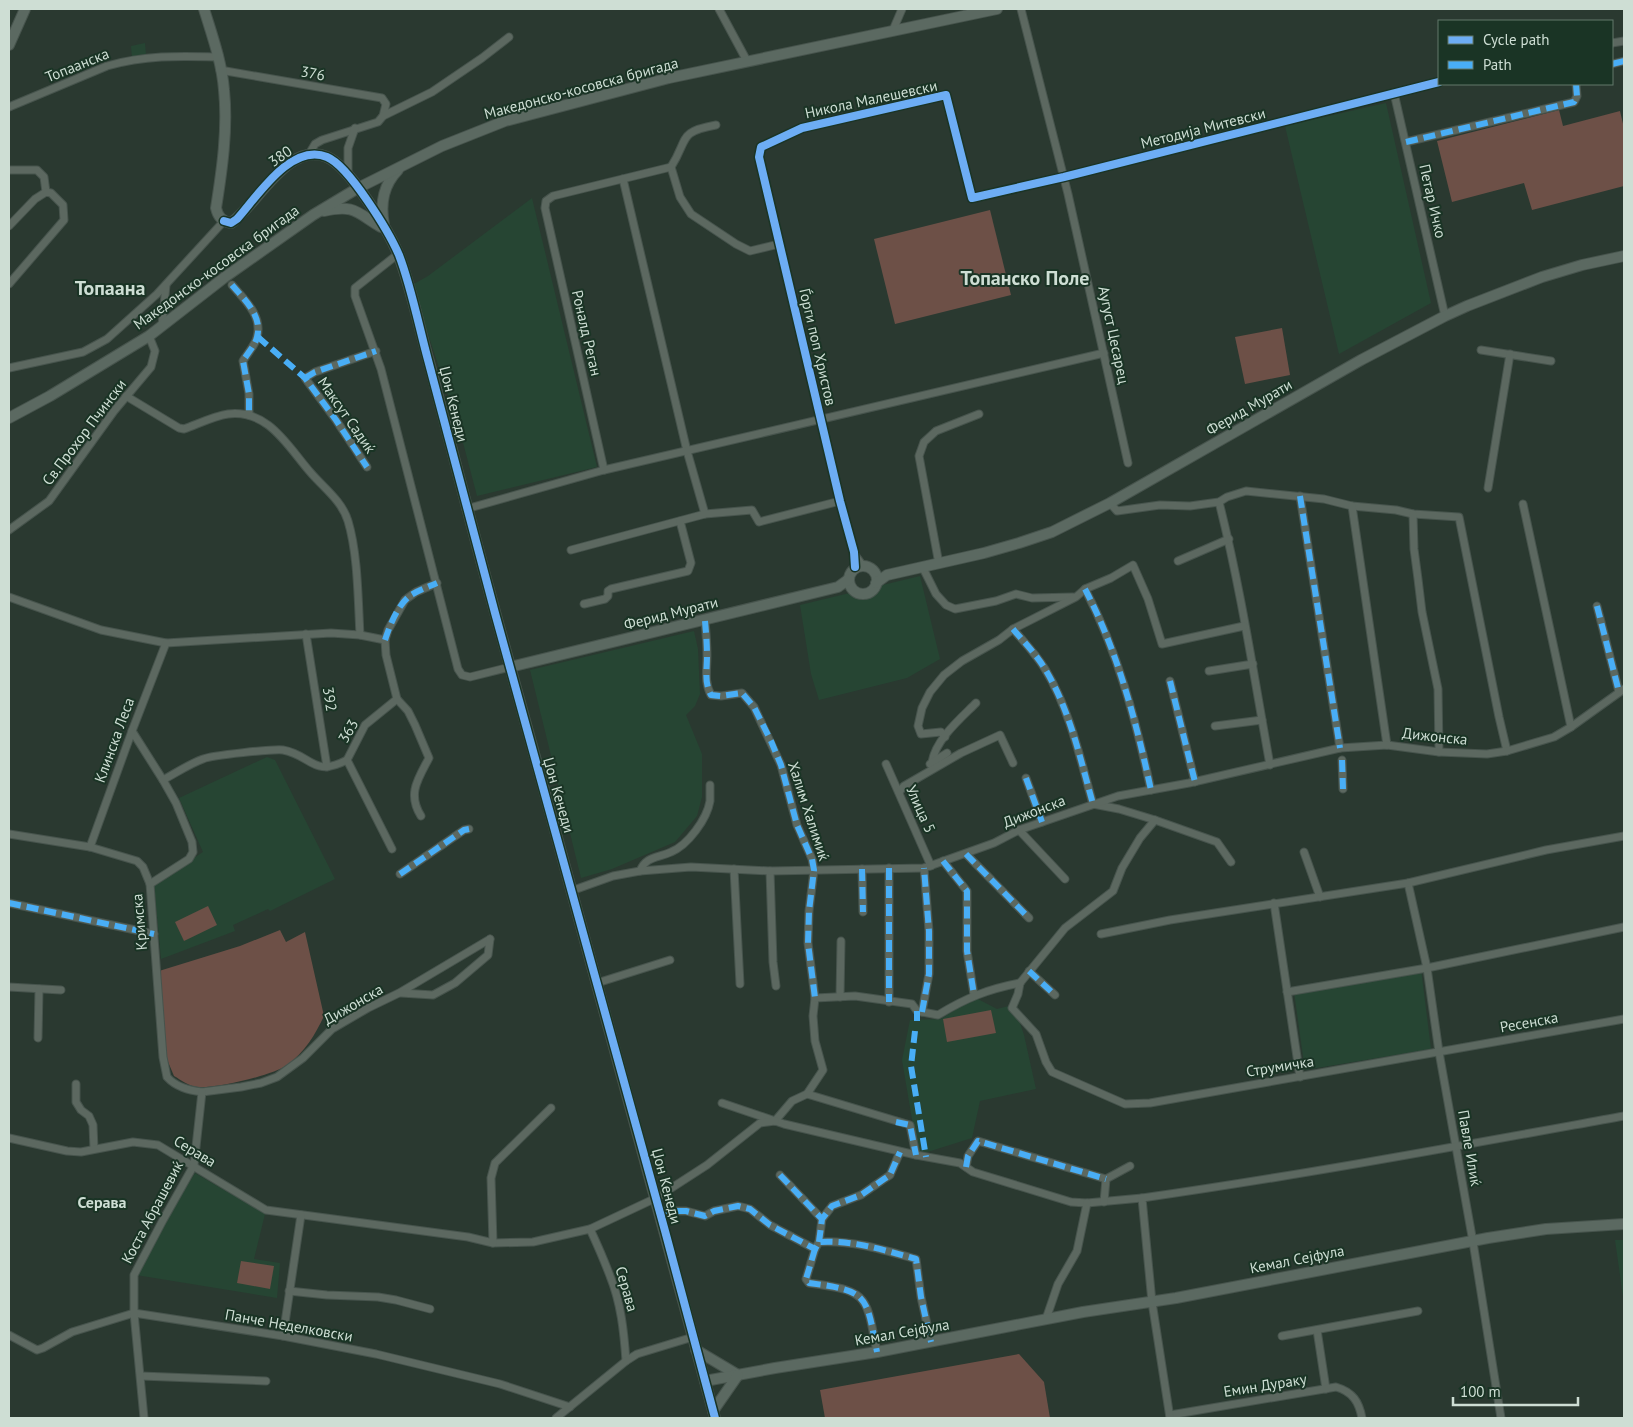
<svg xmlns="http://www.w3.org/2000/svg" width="1633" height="1427" viewBox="0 0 1633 1427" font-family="'PT Sans',sans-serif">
  <rect width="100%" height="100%" fill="#2a3930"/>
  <!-- built -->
  <g fill="#264533">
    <polygon points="145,43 146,55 132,58 131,46"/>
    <polygon points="1386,103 1431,303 1339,354 1285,126"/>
    <polygon points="532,198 597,467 477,496 461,435 412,285 428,276"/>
    <polygon points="920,576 940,659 907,678 819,700 811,674 800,605"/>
    <polygon points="694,631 698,649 700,694 695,706 686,715 702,754 702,797 697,816 675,842 612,869 581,878 530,670"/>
    <polygon points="267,757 275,760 335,879 270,911 268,909 233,925 235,931 161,959 154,884 203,852 179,798"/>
    <polygon points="1421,969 1431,1049 1305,1070 1294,992"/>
    <polygon points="974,997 997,1009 1009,1006 1018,1017 1024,1035 1036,1089 980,1101 972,1138 918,1155 902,1060 910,1020 941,1019"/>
    <polygon points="195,1173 231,1194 266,1210 254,1259 280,1263 277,1298 136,1275 171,1212"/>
    <polygon points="1615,1240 1624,1240 1624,1304"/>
  </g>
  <!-- green -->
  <g fill="#6d5047">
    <polygon points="1559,110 1563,126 1620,111 1624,128 1624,186 1532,210 1524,183 1452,202 1437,141"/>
    <polygon points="990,210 1011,295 895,324 874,239"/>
    <polygon points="1282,328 1290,375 1245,384 1235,337"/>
    <polygon points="208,906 217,925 184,941 175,922"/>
    <path d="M 280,930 L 286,942 L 305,932 L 324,1016 C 315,1035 305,1052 287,1065 C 274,1075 215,1089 198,1087 C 190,1087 181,1080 174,1076 L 166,1057 L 159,971 L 240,946 Z"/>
    <polygon points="991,1010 996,1033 947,1042 943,1019"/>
    <polygon points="241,1261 274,1266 270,1289 237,1283"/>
    <polygon points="1019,1354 1044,1382 1050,1418 825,1418 820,1390"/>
  </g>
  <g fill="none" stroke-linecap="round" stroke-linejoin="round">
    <defs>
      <g id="street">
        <polyline points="719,9 747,61"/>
        <polyline points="1021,9 1068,194 1128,463"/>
        <polyline points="893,30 902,9"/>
        <polyline points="1612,43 1624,41"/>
        <polyline points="1612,64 1624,61"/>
        <polyline points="220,70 382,98 386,104 383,116"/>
        <polyline points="1394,93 1445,316"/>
        <path d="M 9,107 L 107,66 C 146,55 178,56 218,57"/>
        <path d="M 716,125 C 677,132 689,139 671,167 L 680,197 L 691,214 L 736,244 L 750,251 L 779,244"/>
        <polyline points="1406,142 1574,102 1577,96 1576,84"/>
        <polyline points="309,154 315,144 322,140 378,122 383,116 432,92 482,58 509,37"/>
        <polyline points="9,170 37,170 44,177 46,192"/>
        <polyline points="348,175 348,148 355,128"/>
        <polyline points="623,179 687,451 705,514"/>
        <polyline points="9,226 35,199 46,192 51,193 63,205 64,220 9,284"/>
        <polyline points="398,254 355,288 355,296 381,369 458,669 462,675 470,677 510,667"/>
        <path d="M 232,285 C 244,299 263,316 257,337 C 256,344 247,354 243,361 L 249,394 L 249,415"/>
        <polyline points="162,326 166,285"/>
        <polyline points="1481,350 1551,361"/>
        <polyline points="9,368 83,352 107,339 157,294 224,221"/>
        <path d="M 126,396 L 179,428 L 184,429 C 198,424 214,416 228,414 C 269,409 288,447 311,473 C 324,488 342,501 348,521 C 358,554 358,600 360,635"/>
        <polyline points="367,467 336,420 305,378 315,372 376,351"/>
        <polyline points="604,470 545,208 546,201 553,196 671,167"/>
        <polyline points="1488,488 1510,354"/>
        <polyline points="1300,496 1340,748"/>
        <path d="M 1219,502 C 1241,589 1254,677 1270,765"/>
        <polyline points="1110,503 1117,511 1160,505 1190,506 1219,502 1227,497 1246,491 1324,499 1352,506 1396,510 1413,514 1459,517 1499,717 1507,751"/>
        <polyline points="1523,504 1571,727"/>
        <polyline points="1352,506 1387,745"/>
        <polyline points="466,509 604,470 1104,353"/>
        <polyline points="1413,514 1414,549 1418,579 1422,612 1438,689 1439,752"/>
        <polyline points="9,530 49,501 114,411 151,367 155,351 149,336"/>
        <polyline points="571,550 705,514 752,510 759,522 840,501"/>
        <polyline points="855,555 863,566"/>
        <polyline points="1178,561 1229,539"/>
        <polyline points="939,564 919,456 924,442 936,431 979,414"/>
        <polyline points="855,567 854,552 840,501 759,157 761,147 802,128 946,95 972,198 1064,177 1439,82"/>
        <polyline points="923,568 936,594 946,605 955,609 996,601 1016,594 1032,598 1073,597"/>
        <path d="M 1085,589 C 1118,652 1136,721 1151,790"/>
        <polyline points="9,597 101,630 166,643 331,633 360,635 385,640"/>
        <polyline points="584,604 605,599 608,596 608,591 611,589 688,571 691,563 680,521"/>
        <polyline points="1597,606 1619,692"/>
        <path d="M 705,621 C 706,632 707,644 707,656 C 707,670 704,682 711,695 L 721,696 L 742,693 L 754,707 L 781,765 L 797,825 L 812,859 L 814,870 L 809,911 L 808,943 L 815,998 L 813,1016 L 815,1041 L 823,1070 L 807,1094 L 792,1101 L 775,1121"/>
        <path d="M 1013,629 C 1024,642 1036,654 1045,669 C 1070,710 1080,758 1093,804 L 1119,809 L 1155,820 L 1217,842 L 1231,862"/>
        <polyline points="306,634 327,767"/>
        <polyline points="1209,671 1253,664"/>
        <polyline points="1170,681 1195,782"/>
        <polyline points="1215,726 1262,720"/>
        <polyline points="132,731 163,780"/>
        <polyline points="945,737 941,732 921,734 918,726 922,708 930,692 944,675 962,661 999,640 1013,629 1076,597 1085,589 1111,578 1133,565 1148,599 1162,644 1244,626"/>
        <polyline points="347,760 365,725 397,699"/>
        <polyline points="1342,760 1343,789"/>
        <path d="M 932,762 C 936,739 960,719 976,703"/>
        <polyline points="886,764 931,866"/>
        <polyline points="930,764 947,753"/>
        <polyline points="1026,778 1042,822"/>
        <polyline points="899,792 904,786 961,753 1000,735 1013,763"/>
        <path d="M 421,816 C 407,794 418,779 429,758 L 415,725 L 408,711 L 397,699 L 386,655 L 385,640 L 388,630 L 405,600 L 416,592 L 437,583"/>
        <polyline points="1019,830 1065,879"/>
        <path d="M 9,834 L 90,847 L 137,861 L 143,867 L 150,884 L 163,1057 L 167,1077 C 176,1087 188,1090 202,1092 L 241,1087 L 261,1083 L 277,1077 L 303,1058 L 332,1029 L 368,1008 L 399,993 L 490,939"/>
        <polyline points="90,847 132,731 166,643"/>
        <polyline points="1304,852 1320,897"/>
        <polyline points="966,854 1029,918"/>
        <polyline points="943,861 967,891 967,951 974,995"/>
        <polyline points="889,868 889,1002"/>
        <polyline points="734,869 740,984"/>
        <polyline points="862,869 863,912"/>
        <path d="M 640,871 C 646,856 658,858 671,852 C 688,845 707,819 710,801 C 710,796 710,790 710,785"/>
        <polyline points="770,871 773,962 776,986"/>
        <polyline points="400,874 464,830 469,829"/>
        <polyline points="1408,883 1427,968 1439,1052 1473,1242 1501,1418"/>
        <path d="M 150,884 L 189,859 L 193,852 L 192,842 L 176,803 L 163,780 C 176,773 189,764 203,759 C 212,755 274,749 283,750 C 312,755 312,778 347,760 L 392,849"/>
        <polyline points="571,891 613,876 640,871 691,867 770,871 924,868 994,843 1019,830 1118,796 1189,783 1340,748 1387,745 1439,752 1487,754 1507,751 1554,737 1571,727 1624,689"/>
        <polyline points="9,903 154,934"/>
        <polyline points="1274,903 1300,1077"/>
        <polyline points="1101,934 1170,920 1408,883 1546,850 1624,836"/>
        <polyline points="1029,971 1055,995"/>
        <polyline points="597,983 670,960"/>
        <polyline points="1020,983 1018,994 1012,1008 1036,1034 1046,1062 1052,1072 1125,1104 1150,1103 1624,1019"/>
        <polyline points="1020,983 1065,928 1113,891 1122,868 1140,838 1155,820"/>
        <polyline points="9,987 61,990"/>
        <polyline points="1287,992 1427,968 1624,927"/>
        <polyline points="401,993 433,995 455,983 488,955 490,939"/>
        <polyline points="840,997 841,941"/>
        <path d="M 815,998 L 855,996 L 912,1004 L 917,1011 L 938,1015 C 966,998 988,989 1020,983"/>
        <polyline points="922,1012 929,974 929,931 924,868"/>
        <polyline points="38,1038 39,989"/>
        <polyline points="76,1084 76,1102 81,1110 89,1116 93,1125 94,1149"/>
        <polyline points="807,1094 910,1125 916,1155"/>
        <polyline points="722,1103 784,1124 916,1155 960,1163 973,1172 1071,1202 1087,1203 1142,1198"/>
        <polyline points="9,1138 67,1151 81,1152 133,1142 158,1145 266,1210 468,1237 493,1243 533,1242 590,1229 656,1198 707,1165 760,1123 775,1121"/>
        <polyline points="966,1167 968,1156 978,1141 1106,1179"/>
        <polyline points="780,1175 822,1219"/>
        <polyline points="1104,1202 1106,1179 1130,1166"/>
        <path d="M 659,1211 L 686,1211 L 705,1216 L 714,1211 L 738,1206 L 750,1209 L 770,1225 L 815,1249 L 819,1242 C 853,1240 884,1250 916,1259 L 921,1297 L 931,1342"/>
        <path d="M 590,1229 C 597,1244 604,1260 610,1276 C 621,1303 624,1332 626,1361"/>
        <polyline points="819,1242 822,1219 832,1206 861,1195 884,1179 890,1175 900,1152"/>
        <polyline points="493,1243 491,1178 495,1163 551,1108"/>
        <path d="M 815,1249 L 806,1279 L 809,1283 C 869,1291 866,1295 877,1352"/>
        <polyline points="289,1291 327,1295 378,1297 396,1300 430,1309"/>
        <polyline points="1046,1319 1058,1284 1077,1251 1087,1203"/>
        <polyline points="1317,1330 1326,1389"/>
        <polyline points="9,1335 37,1350 43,1348 72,1332 134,1313 283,1336 376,1354 500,1384 570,1407"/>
        <polyline points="283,1336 301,1215"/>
        <polyline points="1282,1336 1418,1311"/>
        <polyline points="141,1376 266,1381"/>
        <path d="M 1170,1415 L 1336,1387 C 1353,1392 1359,1402 1362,1418"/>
        <polyline points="144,1418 134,1313 134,1275 163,1220 194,1165 202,1092"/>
        <polyline points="556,1418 626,1361 637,1354 693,1337"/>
        <path d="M 1170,1418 L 1152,1302 L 1142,1198 C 1303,1175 1464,1145 1624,1116"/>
      </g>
      <g id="secondary">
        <path d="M 204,9 C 212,35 222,63 224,90 C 228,129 222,170 216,208 C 218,217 222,221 231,223 C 257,205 288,140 327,157 C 350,167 390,233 399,256 C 412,290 419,327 429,362 C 452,449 474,536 498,623 C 571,888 645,1153 715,1418"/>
        <polyline points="9,45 25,9"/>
        <path d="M 324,211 C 355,204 357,213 381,227"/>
        <path d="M 384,225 C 380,204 383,185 398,170"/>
        <polyline points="9,418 50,396 149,336 225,277 313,215 358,188 442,146 505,121 669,78 997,9"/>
        <circle cx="863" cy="580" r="14"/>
        <polyline points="876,583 887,575 984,553 1019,543 1052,532 1110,503 1361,360 1445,316 1467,306 1542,277 1582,265 1624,256"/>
        <polyline points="510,667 838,587 849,579"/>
        <polyline points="696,1350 738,1375"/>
        <polyline points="705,1381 775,1368 877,1352 1083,1312 1176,1298 1488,1238 1546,1229 1624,1224"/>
        <polyline points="713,1411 738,1375"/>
      </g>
    </defs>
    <!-- street casing -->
    <use href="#street" stroke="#47544d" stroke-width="9"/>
    <!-- secondary casing -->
    <use href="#secondary" stroke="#47544d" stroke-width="12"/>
    <!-- street -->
    <use href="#street" stroke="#5c6860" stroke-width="7"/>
    <!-- secondary -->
    <use href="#secondary" stroke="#5b6961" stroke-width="10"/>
    <!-- quiet -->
    <g stroke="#49aef6" stroke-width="6" stroke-dasharray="12 6" stroke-linecap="butt">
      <polyline points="1612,64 1624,61"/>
      <polyline points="1406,142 1574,102 1577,96 1576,84"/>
      <path d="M 232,285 C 244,299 263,316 257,337 C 256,344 247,354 243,361 L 249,394 L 249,415"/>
      <polyline points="258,337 305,378 336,420 367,467"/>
      <polyline points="305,378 315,372 376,351"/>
      <polyline points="1300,496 1340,748"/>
      <path d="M 1085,589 C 1118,652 1136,721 1151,790"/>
      <polyline points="1597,606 1619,692"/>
      <path d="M 705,621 C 706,632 707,644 707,656 C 707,670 704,682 711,695 L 721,696 L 742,693 L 754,707 L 771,741 L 781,765 L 797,825 L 812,859 L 814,870 L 809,911 L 808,943 L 815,998"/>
      <path d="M 1013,629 C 1024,642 1036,654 1045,669 C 1070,710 1080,758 1093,804"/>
      <path d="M 385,640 C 390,625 398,604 411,595 C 419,590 428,587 437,583"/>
      <polyline points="1170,681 1195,782"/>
      <polyline points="1342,760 1343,789"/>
      <polyline points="1026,778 1042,822"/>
      <polyline points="966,854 1029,918"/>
      <polyline points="943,861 967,891 967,951 974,995"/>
      <polyline points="889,868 889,1002"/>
      <polyline points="862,869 863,912"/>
      <polyline points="400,874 464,830 469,829"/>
      <polyline points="9,903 154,934"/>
      <polyline points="1029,971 1055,995"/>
      <polyline points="922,1012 929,974 929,931 924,868"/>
      <polyline points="917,1021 917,1011"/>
      <polyline points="915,1031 911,1066 926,1157"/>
      <polyline points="896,1122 910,1125 916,1155"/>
      <polyline points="966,1167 968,1156 978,1141 1106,1179"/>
      <polyline points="780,1175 822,1219"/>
      <path d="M 659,1211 L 686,1211 L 705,1216 L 714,1211 L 738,1206 L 750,1209 L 770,1225 L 815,1249 L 819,1242 C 853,1240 884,1250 916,1259 L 921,1297 L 931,1342"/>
      <polyline points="819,1242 822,1219 832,1206 861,1195 884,1179 890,1175 900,1152"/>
      <path d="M 815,1249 L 806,1279 L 809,1283 C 869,1291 866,1295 877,1352"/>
    </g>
    <defs>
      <g id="cycleway">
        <path d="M 224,221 L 231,223 L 237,219 C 257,197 291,142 327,157 C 349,166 389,232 399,255 C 411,286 419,327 428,360 C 451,444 472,529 495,613 C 569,881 644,1149 715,1418"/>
        <polyline points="855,567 854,552 840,501 759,157 761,147 802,128 946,95 972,198 1064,177 1439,82"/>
      </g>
    </defs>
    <!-- cycleway casing -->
    <use href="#cycleway" stroke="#1a3425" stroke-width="11"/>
    <!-- cycleway -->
    <use href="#cycleway" stroke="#6dadf4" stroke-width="8"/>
  </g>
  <g text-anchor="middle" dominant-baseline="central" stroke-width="4" stroke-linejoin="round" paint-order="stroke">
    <!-- street labels -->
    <g font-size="15" fill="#ceded4" stroke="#1a3425">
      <text transform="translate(77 65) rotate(-22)">Топаанска</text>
      <text transform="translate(313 73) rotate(10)">376</text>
      <text transform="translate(581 88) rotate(-15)">Македонско-косовска бригада</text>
      <text transform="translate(871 99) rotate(-12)">Никола Малешевски</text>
      <text transform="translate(1203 128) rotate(-14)">Методија Митевски</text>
      <text transform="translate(280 156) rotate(-34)">380</text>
      <text transform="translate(1433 201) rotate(77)">Петар Ичко</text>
      <text transform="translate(216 267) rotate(-36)">Македонско-косовска бригада</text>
      <text transform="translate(587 333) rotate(77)">Роналд Реган</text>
      <text transform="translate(1114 335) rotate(78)">Аугуст Цесарец</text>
      <text transform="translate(818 347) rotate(77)">Ѓорги поп Христов</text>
      <text transform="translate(454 404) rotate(76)">Џон Кенеди</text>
      <text transform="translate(1249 407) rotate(-30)">Ферид Мурати</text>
      <text transform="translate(347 415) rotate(55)">Максут Садиќ</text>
      <text transform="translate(84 432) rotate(-53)">Св.Прохор Пчински</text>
      <text transform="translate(671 613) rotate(-14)">Ферид Мурати</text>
      <text transform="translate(330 699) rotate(81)">392</text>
      <text transform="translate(348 731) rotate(-59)">363</text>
      <text transform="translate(1435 736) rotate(6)">Дижонска</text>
      <text transform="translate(114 740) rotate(-70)">Клинска Леса</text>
      <text transform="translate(559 795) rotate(74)">Џон Кенеди</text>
      <text transform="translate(921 809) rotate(66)">Улица 5</text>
      <text transform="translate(809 811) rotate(72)">Халим Халимиќ</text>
      <text transform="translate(1034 811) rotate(-21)">Дижонска</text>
      <text transform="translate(139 922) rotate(-95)">Кримска</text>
      <text transform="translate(353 1004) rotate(-30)">Дижонска</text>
      <text transform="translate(1529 1022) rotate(-10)">Ресенска</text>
      <text transform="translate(1280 1066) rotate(-9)">Струмичка</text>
      <text transform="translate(1470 1148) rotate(80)">Павле Илиќ</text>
      <text transform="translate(195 1151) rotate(31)">Серава</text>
      <text transform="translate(667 1186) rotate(75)">Џон Кенеди</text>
      <text transform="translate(152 1212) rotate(-62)">Коста Абрашевиќ</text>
      <text transform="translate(1297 1259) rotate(-11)">Кемал Сејфула</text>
      <text transform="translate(627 1289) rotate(74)">Серава</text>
      <text transform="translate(289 1325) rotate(10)">Панче Неделковски</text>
      <text transform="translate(902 1332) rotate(-10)">Кемал Сејфула</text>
      <text transform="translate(1265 1385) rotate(-9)">Емин Дураку</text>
    </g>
    <!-- neighbourhood labels -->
    <g font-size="16" font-weight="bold" fill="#ceded4" stroke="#1a3425">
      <text x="102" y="1202">Серава</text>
    </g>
    <!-- district labels -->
    <g font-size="20" font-weight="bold" fill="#ceded4" stroke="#1a3425">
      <text x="1025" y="278">Топанско Поле</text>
      <text x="110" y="288">Топаана</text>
    </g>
  </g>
  <!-- border -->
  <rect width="1633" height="1427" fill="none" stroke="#ceded4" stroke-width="20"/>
  <!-- legend -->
  <rect x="1438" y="20" width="175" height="65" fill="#1a3425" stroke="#62786b"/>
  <rect x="1448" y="36" width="25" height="8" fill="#6dadf4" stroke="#62786b"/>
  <text x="1483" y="45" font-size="15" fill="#ceded4">Cycle path</text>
  <rect x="1448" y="61" width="25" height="8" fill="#49aef6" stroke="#62786b"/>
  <text x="1483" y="70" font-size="15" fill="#ceded4">Path</text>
  <!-- scale -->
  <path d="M1453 1397v8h125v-8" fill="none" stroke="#ceded4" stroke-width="2.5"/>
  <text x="1460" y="1397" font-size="15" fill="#ceded4" stroke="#1a3425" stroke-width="4" paint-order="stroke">100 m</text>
</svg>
